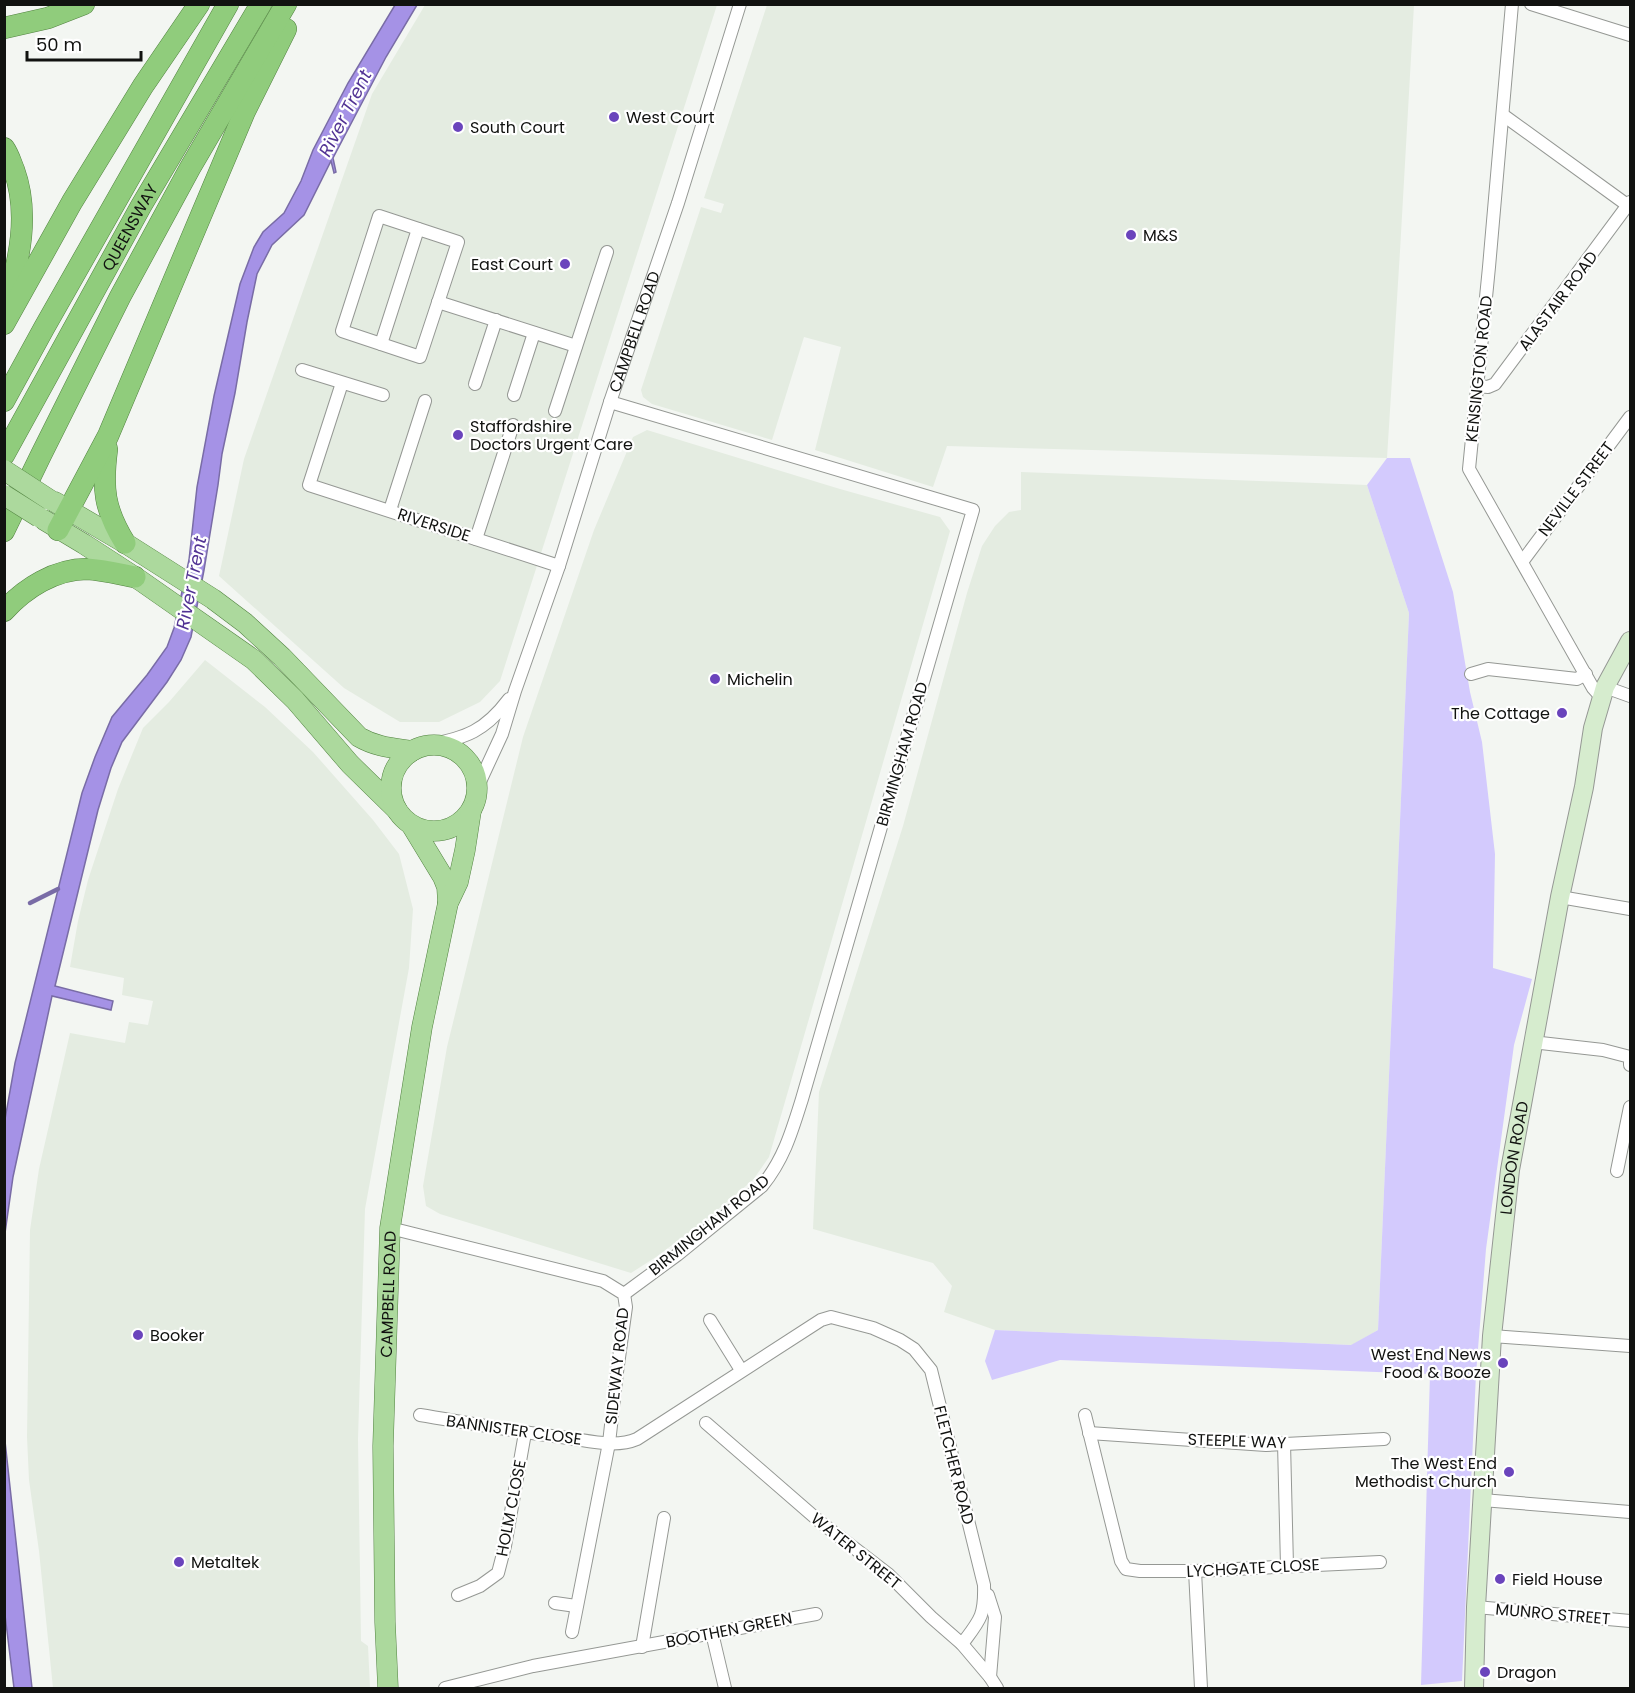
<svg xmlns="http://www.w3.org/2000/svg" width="1635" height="1693" viewBox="0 0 1635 1693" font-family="Poppins,sans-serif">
  <rect width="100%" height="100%" fill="#f3f6f2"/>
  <!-- built -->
  <g fill="#e4ece1">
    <polygon points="425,5 717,5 500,681 480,702 439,722 400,722 344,688 219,576 244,459 372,94"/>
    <polygon points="767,5 1414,5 1400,251 1387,458 947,446 933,487 815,450 841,347 804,337 772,440 652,404 643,397 641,390 701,207 721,213 724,204 704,198"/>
    <polygon points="647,430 840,489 940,517 950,531 769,1157 753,1180 703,1222 656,1257 631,1273 440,1214 426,1206 423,1186 447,1047 523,737 594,530 633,437"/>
    <polygon points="1021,472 1367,485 1409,613 1378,1330 1352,1345 995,1330 944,1312 952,1286 933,1263 813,1229 819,1092 903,826 967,593 982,546 995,526 1009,512 1021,510"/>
    <polygon points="205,660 265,707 313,752 373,820 399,854 413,909 409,968 365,1209 358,1439 361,1641 368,1646 370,1688 53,1688 39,1551 29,1480 27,1437 30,1230 39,1169 70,1033 125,1043 129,1022 148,1025 153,1001 122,995 124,978 70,967 78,921 88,880 118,789 143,728 169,702"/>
  </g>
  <!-- green -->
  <polygon fill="#d3cafd" points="1387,458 1410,458 1453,592 1470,692 1482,742 1495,854 1493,968 1532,979 1514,1045 1486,1249 1476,1374 1462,1681 1421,1685 1430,1374 1060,1360 992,1380 985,1361 995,1330 1351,1345 1378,1330 1409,613 1367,485"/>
  <!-- water -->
  <g fill="#a592e6" stroke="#796ca6" stroke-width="1.5">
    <polygon points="395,5 417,5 386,57 333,158 336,172 334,173 331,161 304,215 272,245 257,274 247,322 235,393 222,454 218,485 204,570 191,637 181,660 167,682 122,742 111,768 98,810 55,986 113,1001 111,1010 52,996 13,1177 5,1233 5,1119 15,1063 82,793 95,757 112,717 147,675 167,647 174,628 189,560 197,487 214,396 240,284 254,247 263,232 284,213 301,181 313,150 348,83"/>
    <polygon points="4,1432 32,1688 14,1688 4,1607"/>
  </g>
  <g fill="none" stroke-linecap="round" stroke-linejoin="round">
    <!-- stream -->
    <polyline stroke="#796ca6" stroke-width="4.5" points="30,903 58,889"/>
    <defs>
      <g id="minor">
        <polyline points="1512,4 1489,267 1469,469 1593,688 1602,698"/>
        <polyline points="1531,4 1630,35"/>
        <polyline points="1503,115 1630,207"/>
        <polygon points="379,216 458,242 420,357 342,331"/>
        <polyline points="438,302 576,346"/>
        <polyline points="381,344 418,229"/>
        <polyline points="302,370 383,395"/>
        <polyline points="342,383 309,485 559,566"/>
        <polyline points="475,384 496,320"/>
        <polyline points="1478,386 1488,387 1495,384 1630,202"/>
        <polyline points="514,395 534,333"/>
        <path d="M 610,402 L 973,510 L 802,1099 C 792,1131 784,1159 762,1186 L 677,1255 L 624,1294"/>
        <polyline points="555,411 607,252"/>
        <polyline points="390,510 425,401"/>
        <polyline points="476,539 513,425"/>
        <polyline points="1522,562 1630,417"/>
        <polyline points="1471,674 1488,669 1577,679 1586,674"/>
        <polyline points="1605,687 1630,696"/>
        <path d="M 428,745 C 466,738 485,731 509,699"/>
        <path id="s1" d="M 477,788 L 502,734 L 515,691 L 559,566 L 610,402 L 678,203 L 740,4"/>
        <polyline points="1560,897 1630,909"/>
        <polyline points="1532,1042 1603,1050 1630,1057 1630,1065"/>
        <polyline points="1617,1171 1630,1107"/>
        <polyline points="390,1228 603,1281 624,1294 626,1307 617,1372 609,1443 572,1632"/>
        <polyline points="710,1320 741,1370"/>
        <polyline points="1492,1336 1630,1346"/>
        <path d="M 420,1415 C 469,1423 518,1432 568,1438 C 590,1441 616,1448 637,1439 L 821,1320 L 831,1317 L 873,1328 L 900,1340 L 914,1349 L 931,1370 L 984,1585 C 985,1616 980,1620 962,1644"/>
        <polyline points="1085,1415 1121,1561 1126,1569 1140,1571 1195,1571 1380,1562"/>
        <polyline points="706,1423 819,1521 888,1574 931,1617 962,1644 990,1677 997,1688"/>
        <polyline points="1089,1433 1266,1445 1384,1439"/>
        <polyline points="1284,1443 1287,1566"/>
        <polyline points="1482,1500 1630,1512"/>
        <polyline points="1195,1571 1201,1688"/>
        <polyline points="458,1595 480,1586 498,1573 505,1546 525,1433"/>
        <polyline points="988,1595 995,1617 990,1677"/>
        <polyline points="555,1603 576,1606"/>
        <polyline points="1476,1607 1630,1621"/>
        <polyline points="712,1633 725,1688"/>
        <polyline points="642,1647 664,1518"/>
        <polyline points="445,1688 533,1666 816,1614"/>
      </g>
      <g id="secondary">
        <path id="s2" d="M 1474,1688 L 1476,1607 L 1492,1336 L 1510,1170 L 1560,897 L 1584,787 L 1593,728 L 1605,687 L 1630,641"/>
      </g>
      <g id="primary">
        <path d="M 55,502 L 125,543 L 213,599 L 245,623 L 282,657 L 359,737 C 376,747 393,748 412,751"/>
        <polyline points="44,520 84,544 141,581 254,660 295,700 350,764 397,810"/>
        <circle cx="434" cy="788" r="43"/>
        <polyline points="412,826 443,877 447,887 448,903"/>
        <path id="s3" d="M 388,1688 L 385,1622 L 383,1446 L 390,1228 L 422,1027 L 448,903 L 458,882 L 465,850 L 471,811"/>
      </g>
      <g id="trunk">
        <polyline points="4,28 48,18 84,4"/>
        <path d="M 4,148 C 9,155 11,163 14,170 C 30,214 19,260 7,303"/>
        <polyline points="4,324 72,202 143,86 199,4"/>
        <polyline points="4,401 44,328 228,4"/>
        <path d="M 107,449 C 102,488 104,509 125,543"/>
        <path id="s4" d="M 4,455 L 141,206 L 261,4"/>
        <polyline points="58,530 108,436 245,111 286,29"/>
        <polyline points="4,531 41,455 120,297 190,168 286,4"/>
        <path d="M 4,611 C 25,588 55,569 87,569 C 103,570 119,574 135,577"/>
      </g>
    </defs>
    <!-- minor casing -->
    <use href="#minor" stroke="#959894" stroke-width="14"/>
    <!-- secondary casing -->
    <use href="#secondary" stroke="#959894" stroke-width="20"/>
    <!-- primary casing -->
    <use href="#primary" stroke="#528341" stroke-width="21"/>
    <!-- trunk casing -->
    <use href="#trunk" stroke="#528341" stroke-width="22"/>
    <!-- minor -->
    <use href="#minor" stroke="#fff" stroke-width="12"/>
    <!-- secondary -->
    <use href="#secondary" stroke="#d6ecce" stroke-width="18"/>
    <!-- primary -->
    <use href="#primary" stroke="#acd99d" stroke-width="20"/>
    <!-- trunk -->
    <use href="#trunk" stroke="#90cc7c" stroke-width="21"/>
    <defs>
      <g id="primary-bridge">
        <polyline points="4,470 50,500"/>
        <polyline points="4,495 39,517"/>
      </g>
    </defs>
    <!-- primary-bridge casing -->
    <use href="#primary-bridge" stroke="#528341" stroke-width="21" stroke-linecap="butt"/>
    <!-- primary-bridge -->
    <use href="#primary-bridge" stroke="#acd99d" stroke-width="20"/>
  </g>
  <!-- markers -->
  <g fill="#6a44bc" stroke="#fff" stroke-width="2">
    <circle cx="614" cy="117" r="6"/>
    <circle cx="458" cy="127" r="6"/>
    <circle cx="1131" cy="235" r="6"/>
    <circle cx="565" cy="264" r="6"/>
    <circle cx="458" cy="435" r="6"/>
    <circle cx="715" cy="679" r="6"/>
    <circle cx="1562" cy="713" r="6"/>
    <circle cx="138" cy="1335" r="6"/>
    <circle cx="1503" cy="1363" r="6"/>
    <circle cx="1509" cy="1472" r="6"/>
    <circle cx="179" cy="1562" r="6"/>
    <circle cx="1500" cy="1579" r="6"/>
    <circle cx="1485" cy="1672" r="6"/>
  </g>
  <g text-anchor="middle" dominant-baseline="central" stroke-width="4.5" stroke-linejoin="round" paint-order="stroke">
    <!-- poi labels -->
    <g font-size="16" fill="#111210" stroke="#fff" text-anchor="start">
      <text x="626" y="117">West Court</text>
      <text x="470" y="127">South Court</text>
      <text x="1143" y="235">M&amp;S</text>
      <text x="553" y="264" text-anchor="end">East Court</text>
      <text x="470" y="426">Staffordshire<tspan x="470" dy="18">Doctors Urgent Care</tspan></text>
      <text x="727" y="679">Michelin</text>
      <text x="1550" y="713" text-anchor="end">The Cottage</text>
      <text x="150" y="1335">Booker</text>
      <text x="1491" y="1354" text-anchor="end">West End News<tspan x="1491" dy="18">Food &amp; Booze</tspan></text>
      <text x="1497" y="1463" text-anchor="end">The West End<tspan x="1497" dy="18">Methodist Church</tspan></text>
      <text x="191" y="1562">Metaltek</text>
      <text x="1512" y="1579">Field House</text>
      <text x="1497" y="1672">Dragon</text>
    </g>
    <!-- street labels -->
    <g font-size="16" fill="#111210" stroke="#fff">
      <text stroke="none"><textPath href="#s4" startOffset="260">QUEENSWAY</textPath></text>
      <text transform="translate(1558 301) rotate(-53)">ALASTAIR ROAD</text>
      <text stroke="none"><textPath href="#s1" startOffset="483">CAMPBELL ROAD</textPath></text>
      <text transform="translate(1479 369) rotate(-84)">KENSINGTON ROAD</text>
      <text transform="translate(1576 489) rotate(-53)">NEVILLE STREET</text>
      <text transform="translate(434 525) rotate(18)">RIVERSIDE</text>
      <text transform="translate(902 754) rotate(-74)">BIRMINGHAM ROAD</text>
      <text stroke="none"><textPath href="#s2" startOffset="532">LONDON ROAD</textPath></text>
      <text transform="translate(709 1225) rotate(-39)">BIRMINGHAM ROAD</text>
      <text stroke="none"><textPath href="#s3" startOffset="394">CAMPBELL ROAD</textPath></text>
      <text transform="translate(617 1366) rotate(-84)">SIDEWAY ROAD</text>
      <text transform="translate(514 1430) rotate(8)">BANNISTER CLOSE</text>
      <text transform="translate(1237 1441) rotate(2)">STEEPLE WAY</text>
      <text transform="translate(954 1465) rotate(76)">FLETCHER ROAD</text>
      <text transform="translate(511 1508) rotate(-79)">HOLM CLOSE</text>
      <text transform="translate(856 1551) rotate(39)">WATER STREET</text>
      <text transform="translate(1253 1568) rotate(-3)">LYCHGATE CLOSE</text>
      <text transform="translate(1553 1614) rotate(5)">MUNRO STREET</text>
      <text transform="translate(729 1630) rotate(-11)">BOOTHEN GREEN</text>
    </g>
    <!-- water labels -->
    <g font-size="18" font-style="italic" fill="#523394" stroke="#fff">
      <text transform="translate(345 113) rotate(-63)">River Trent</text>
      <text transform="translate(191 583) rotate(-79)">River Trent</text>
    </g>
  </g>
  <!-- border -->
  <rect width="1635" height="1693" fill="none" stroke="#111210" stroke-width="12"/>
  <!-- scale -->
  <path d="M27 51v9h114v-9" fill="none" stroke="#111210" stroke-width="3"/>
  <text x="36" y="51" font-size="18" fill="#111210" stroke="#ffffff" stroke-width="4.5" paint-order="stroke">50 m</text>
</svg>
